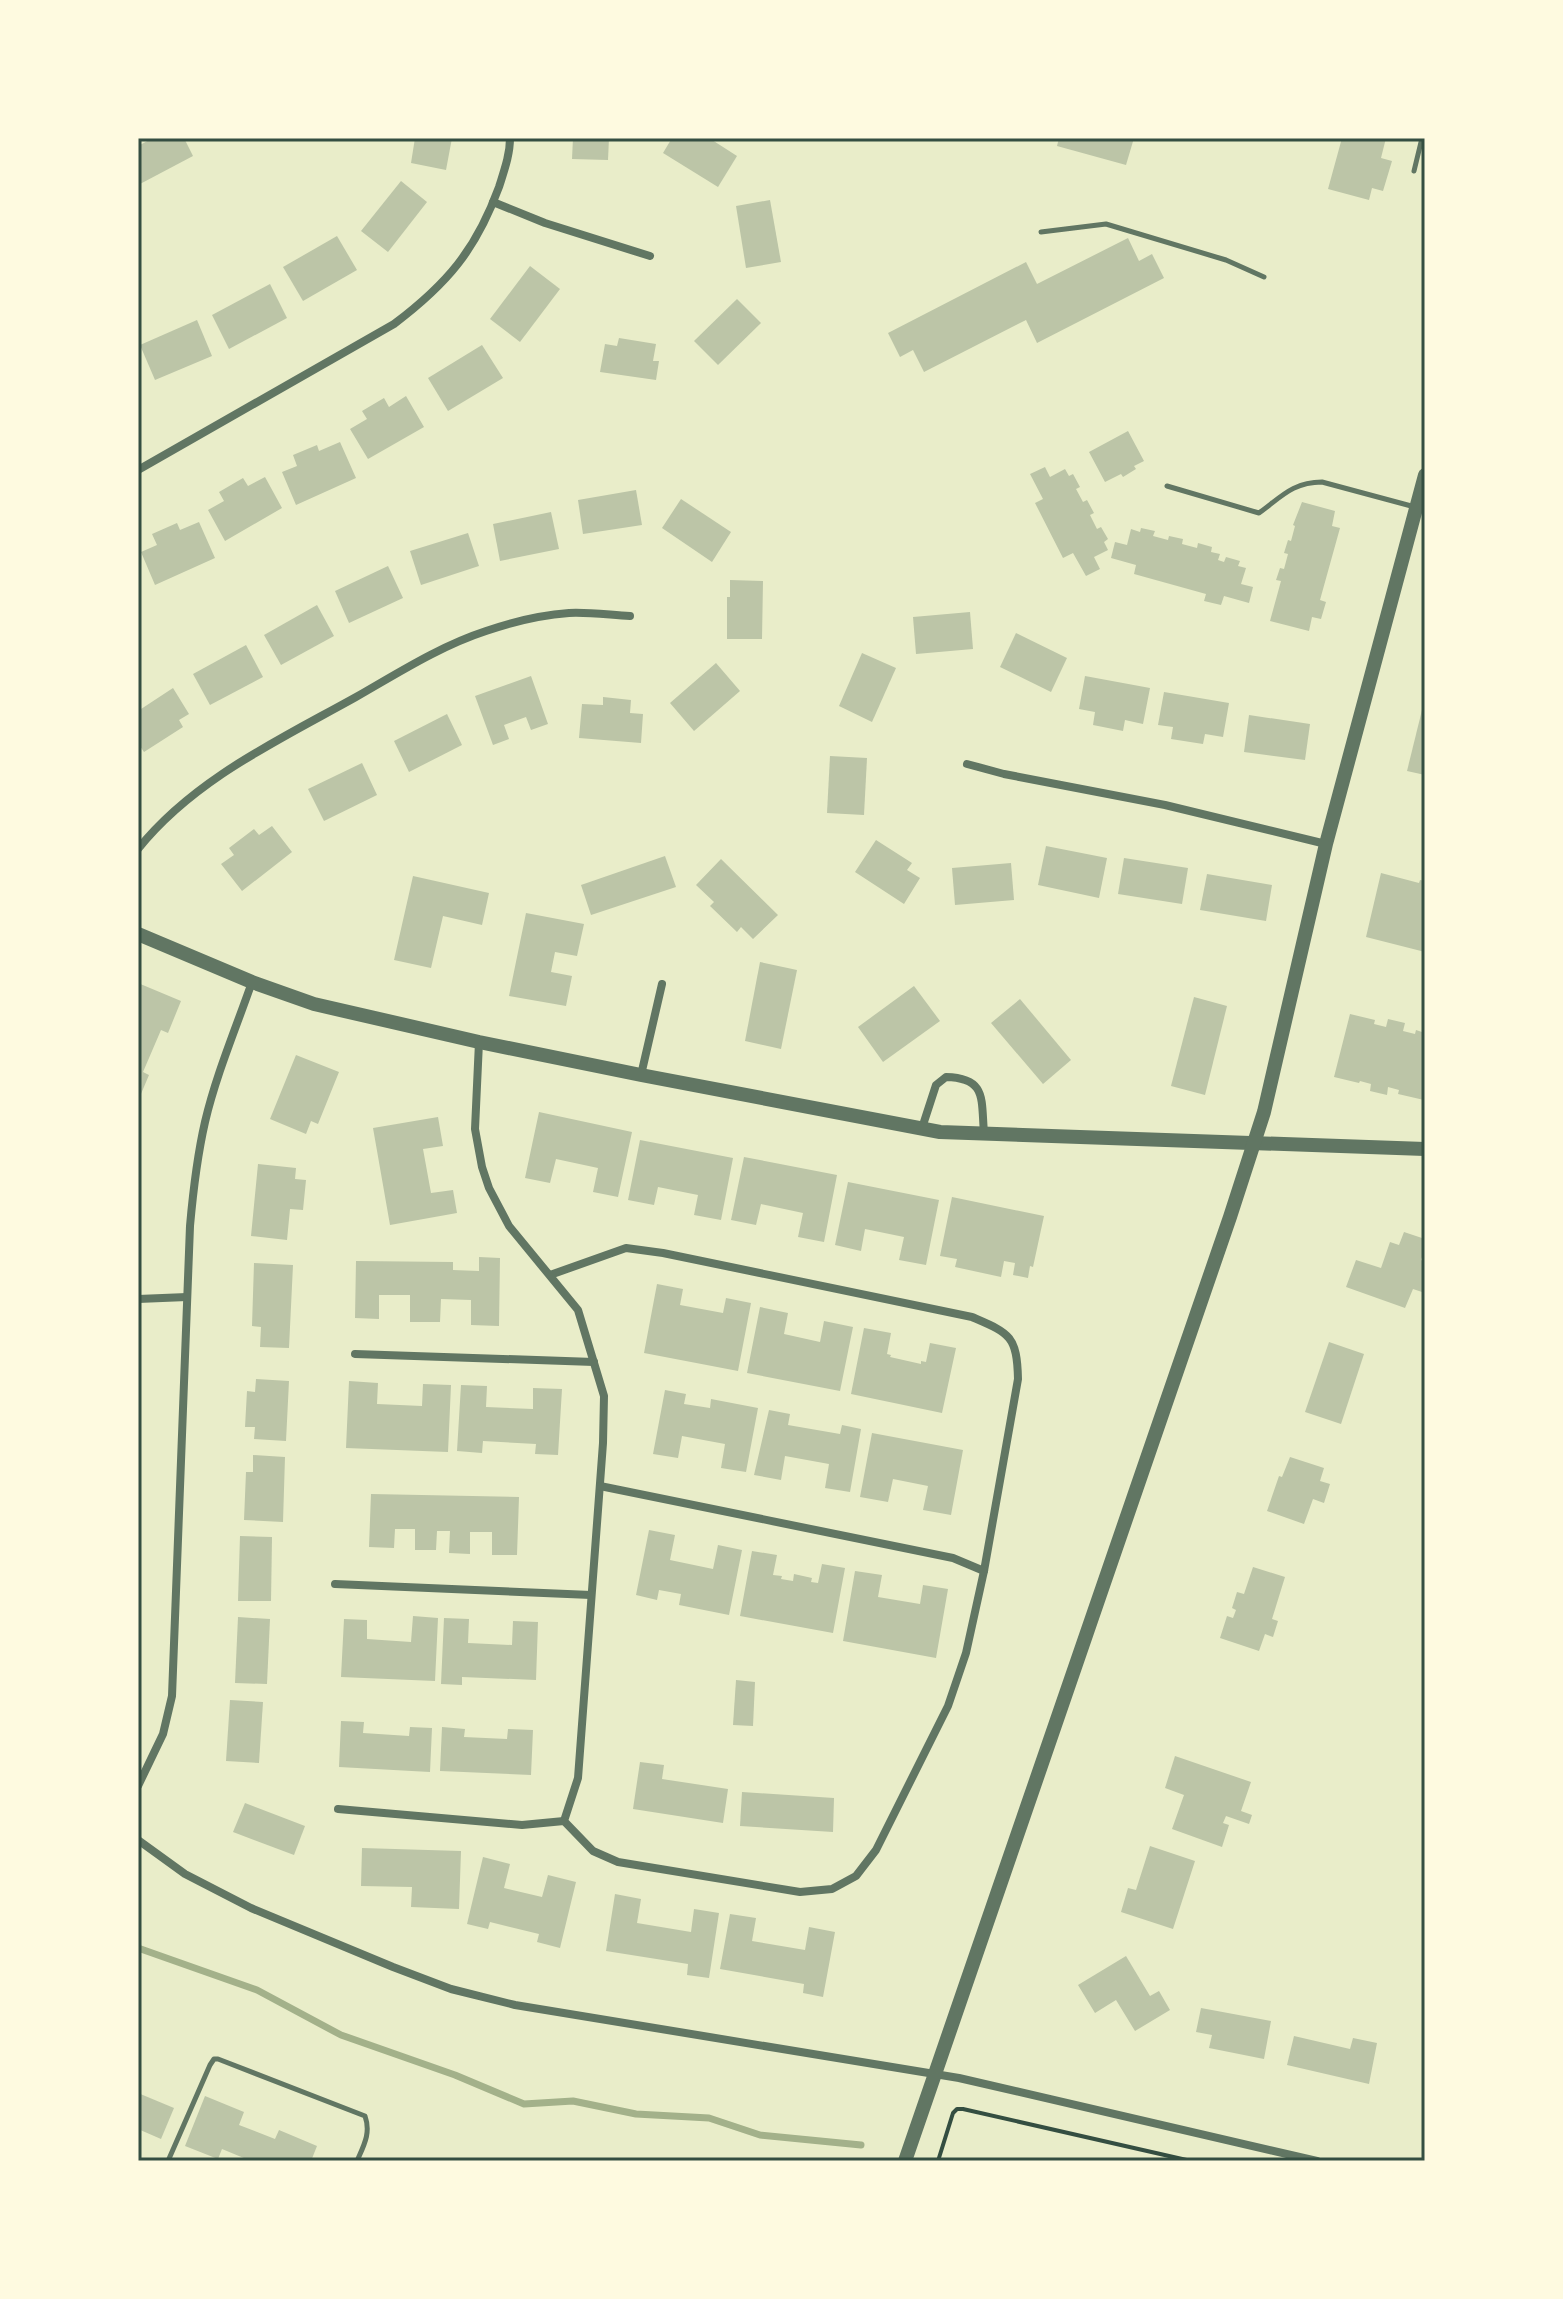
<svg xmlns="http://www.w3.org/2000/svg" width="1563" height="2299" viewBox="0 0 1563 2299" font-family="Commissioner,sans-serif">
  <rect width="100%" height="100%" fill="#e9edc9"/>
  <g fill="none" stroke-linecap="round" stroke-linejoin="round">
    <!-- stream -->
    <polyline stroke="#a3b18a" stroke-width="7" points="138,1948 257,1990 341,2035 455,2075 524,2104 573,2101 636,2114 709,2118 760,2135 861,2145"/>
  </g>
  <!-- building -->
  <g fill="#bcc5a7">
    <polygon points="153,138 184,138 193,156 140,184 138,180 138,146"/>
    <polygon points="415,138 452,138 446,170 411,163"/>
    <polygon points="573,138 609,138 608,160 572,159"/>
    <polygon points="672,138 709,138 737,156 718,187 663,153"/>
    <polygon points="1059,138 1134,138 1126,165 1057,146"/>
    <polygon points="1342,138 1386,138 1381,158 1392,161 1383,191 1372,188 1369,200 1328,189"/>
    <polygon points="401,181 427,202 388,252 361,231"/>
    <polygon points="770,200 781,262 746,268 736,206"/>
    <polygon points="337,236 357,270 303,301 283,267"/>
    <polygon points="1128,238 1139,261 1152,254 1164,278 1037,343 1026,320 924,372 913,350 900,357 888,333 1026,262 1037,284"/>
    <polygon points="530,266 560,289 520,342 490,319"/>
    <polygon points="270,284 287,318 229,349 212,315"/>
    <polygon points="737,299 761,323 718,365 694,341"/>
    <polygon points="197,320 212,356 155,380 140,345"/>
    <polygon points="619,338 656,344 653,361 659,361 656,380 600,372 605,344 617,346"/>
    <polygon points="482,345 503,378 448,411 428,378"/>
    <polygon points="406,396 424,427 368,459 350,429 367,419 362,411 384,398 389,407"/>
    <polygon points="1128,431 1144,461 1134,466 1136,469 1123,477 1121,474 1105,482 1089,452"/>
    <polygon points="340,442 356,478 296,505 282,472 297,466 293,455 317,445 319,451"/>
    <polygon points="1045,467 1050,477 1065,469 1069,476 1073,474 1080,487 1076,489 1083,502 1087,500 1094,513 1090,515 1097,529 1101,527 1108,539 1104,542 1108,550 1094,557 1100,569 1086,576 1073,553 1063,558 1035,503 1043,499 1030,474"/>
    <polygon points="265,477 282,508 225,541 208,510 224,501 219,492 243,478 248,486"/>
    <polygon points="636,490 642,525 583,534 578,500"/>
    <polygon points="681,499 731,532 712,562 662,528"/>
    <polygon points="1302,502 1335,511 1332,526 1340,528 1320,600 1326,602 1321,619 1312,617 1309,631 1270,621 1281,581 1276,580 1280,568 1284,569 1288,554 1284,553 1288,540 1291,541 1295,526 1293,525"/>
    <polygon points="551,512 559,549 500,561 493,524"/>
    <polygon points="199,522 215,558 155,585 141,552 157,545 152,534 177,523 180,530"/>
    <polygon points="1141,528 1155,531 1153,536 1168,540 1169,536 1183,539 1182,544 1197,548 1198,543 1212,547 1211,552 1220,554 1218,560 1224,562 1226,557 1240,561 1238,566 1246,568 1241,584 1253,587 1249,603 1224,596 1221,605 1204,601 1206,594 1134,574 1136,565 1111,558 1115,542 1127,545 1131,529 1140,532"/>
    <polygon points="468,533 479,566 421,585 410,551"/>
    <polygon points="388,566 403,598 349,623 335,591"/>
    <polygon points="730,580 763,581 762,639 727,639 727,597 730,597"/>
    <polygon points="317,605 334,636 281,665 264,635"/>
    <polygon points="970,612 973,649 916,654 913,617"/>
    <polygon points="1016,633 1067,658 1051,692 1000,667"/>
    <polygon points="246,645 263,677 210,705 193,674"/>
    <polygon points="862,653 896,668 872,722 839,706"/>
    <polygon points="716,663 740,691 694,731 670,703"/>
    <polygon points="531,676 548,724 531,730 526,717 504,725 509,739 493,745 475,696"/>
    <polygon points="1085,676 1150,688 1143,724 1125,720 1123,731 1093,725 1095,712 1079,709"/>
    <polygon points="173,688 189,714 179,720 183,727 144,752 138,743 138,711"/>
    <polygon points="1164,692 1229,703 1223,737 1205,734 1203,744 1171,739 1173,727 1158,725"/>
    <polygon points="603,697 631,700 630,713 643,714 641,743 579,738 582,704 603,705"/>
    <polygon points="1422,710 1425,710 1425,775 1407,771"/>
    <polygon points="447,714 462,745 409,772 394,741"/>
    <polygon points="1249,715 1310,724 1305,760 1244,752"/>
    <polygon points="830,756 867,758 864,815 827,813"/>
    <polygon points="362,763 377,795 324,821 308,789"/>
    <polygon points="272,826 292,852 242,891 221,864 234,855 229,848 254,829 259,835"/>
    <polygon points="876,840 912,863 907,870 920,878 904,904 855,872"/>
    <polygon points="1046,846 1107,858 1099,898 1038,885"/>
    <polygon points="665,856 676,887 591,915 581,885"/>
    <polygon points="1124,858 1188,868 1182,904 1118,894"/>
    <polygon points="721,859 778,915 753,939 741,927 737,932 710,906 714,902 696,885"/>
    <polygon points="1011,863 1014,900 955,905 952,868"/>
    <polygon points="1381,873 1419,883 1420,880 1425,881 1425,952 1366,937"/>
    <polygon points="1207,874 1272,885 1266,921 1200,910"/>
    <polygon points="413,876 489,893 482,925 443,916 431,968 394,960"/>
    <polygon points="526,913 584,924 577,956 555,952 551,972 572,976 566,1006 509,996"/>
    <polygon points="760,962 797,970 781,1049 745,1041"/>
    <polygon points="138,983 181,1001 168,1033 161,1030 143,1072 149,1075 138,1101"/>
    <polygon points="914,986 940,1021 883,1062 858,1027"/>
    <polygon points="1194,997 1227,1006 1205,1095 1171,1086"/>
    <polygon points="1020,999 1071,1060 1043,1084 991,1023"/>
    <polygon points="1350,1014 1375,1020 1374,1024 1386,1027 1388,1019 1405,1023 1403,1031 1415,1034 1416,1030 1425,1033 1424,1100 1398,1094 1399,1090 1388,1087 1387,1095 1370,1091 1371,1084 1360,1081 1359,1083 1334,1077"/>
    <polygon points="296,1055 339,1072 318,1124 311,1121 306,1134 270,1119"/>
    <polygon points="539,1112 632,1132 618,1197 593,1192 598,1168 556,1159 550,1183 525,1178"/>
    <polygon points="438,1117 443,1146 423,1149 431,1193 453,1190 457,1213 390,1225 373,1128"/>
    <polygon points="640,1140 733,1158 721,1220 694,1215 698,1195 658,1187 654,1205 628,1200"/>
    <polygon points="744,1157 837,1175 824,1242 798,1237 803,1213 761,1204 756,1225 731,1220"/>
    <polygon points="258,1164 296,1168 295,1179 306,1180 303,1210 290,1209 287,1240 251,1236"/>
    <polygon points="848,1182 939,1200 926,1265 899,1260 904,1237 865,1229 861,1251 835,1245"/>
    <polygon points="952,1197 1044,1216 1033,1267 1030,1266 1028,1278 1013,1275 1015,1263 1004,1261 1001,1277 955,1267 957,1259 940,1256"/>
    <polygon points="1404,1232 1425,1239 1425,1248 1421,1260 1425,1262 1425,1293 1413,1289 1405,1308 1346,1287 1356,1260 1381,1268 1390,1242 1399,1245"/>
    <polygon points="479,1257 500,1258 499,1326 471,1325 471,1300 441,1299 440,1322 410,1322 410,1295 379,1295 379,1319 355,1318 356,1261 453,1262 453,1270 479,1271"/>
    <polygon points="254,1263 293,1265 289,1348 260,1347 261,1327 252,1326"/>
    <polygon points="657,1284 683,1289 680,1305 723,1313 726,1298 751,1303 738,1371 644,1353"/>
    <polygon points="760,1307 788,1313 784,1334 820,1342 824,1321 853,1327 840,1391 747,1373"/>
    <polygon points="864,1328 891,1333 887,1354 891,1355 890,1357 921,1364 921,1361 926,1362 930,1343 956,1348 942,1413 851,1394"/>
    <polygon points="1329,1342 1364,1354 1341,1424 1305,1412"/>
    <polygon points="256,1379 289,1381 286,1441 254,1439 255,1427 245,1427 247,1391 255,1392"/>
    <polygon points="349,1381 378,1383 377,1404 422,1406 423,1384 451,1385 448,1452 346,1448"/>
    <polygon points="461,1385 487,1386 486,1407 533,1409 533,1388 562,1389 558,1455 535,1454 536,1444 483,1441 482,1453 457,1451"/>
    <polygon points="665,1390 686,1394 684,1404 710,1408 711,1399 758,1408 746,1472 721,1468 725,1444 682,1436 678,1458 653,1454"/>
    <polygon points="769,1410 790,1414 788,1425 840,1434 842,1425 861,1429 850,1492 825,1488 829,1464 785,1456 781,1480 754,1475"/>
    <polygon points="872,1433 963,1450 951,1515 923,1510 928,1486 893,1479 888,1502 860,1497"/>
    <polygon points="253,1455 285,1457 283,1522 244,1520 246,1472 253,1472"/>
    <polygon points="1290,1457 1324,1468 1320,1481 1330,1484 1324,1503 1313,1499 1304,1524 1267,1511 1279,1476 1282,1477"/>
    <polygon points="371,1494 519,1497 517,1555 492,1555 492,1532 470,1532 470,1554 449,1553 450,1531 437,1531 436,1550 415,1550 415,1529 395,1529 394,1548 369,1547"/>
    <polygon points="649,1530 675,1535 670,1560 713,1569 718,1545 742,1550 729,1615 679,1605 681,1594 659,1590 657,1600 636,1595"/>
    <polygon points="240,1536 272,1537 271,1601 238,1601"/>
    <polygon points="752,1551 777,1555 773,1575 782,1576 781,1579 793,1581 794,1574 812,1578 811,1582 818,1583 822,1564 845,1568 833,1633 740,1616"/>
    <polygon points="1253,1567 1285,1577 1272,1619 1278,1621 1273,1637 1265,1634 1259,1651 1220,1638 1227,1616 1233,1618 1236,1610 1232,1608 1237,1592 1244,1594"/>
    <polygon points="855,1571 882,1575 878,1597 920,1604 923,1585 948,1589 936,1658 843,1641"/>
    <polygon points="413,1616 438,1618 435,1681 341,1677 344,1619 367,1620 367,1639 411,1642"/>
    <polygon points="238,1617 270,1619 267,1684 235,1683"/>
    <polygon points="444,1618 469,1619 468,1643 512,1645 513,1621 538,1622 536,1680 462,1677 462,1685 441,1684"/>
    <polygon points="736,1680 755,1682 753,1726 733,1725"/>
    <polygon points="230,1700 263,1702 259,1763 226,1761"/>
    <polygon points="341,1721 364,1722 363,1733 409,1736 410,1727 432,1728 430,1772 339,1767"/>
    <polygon points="442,1727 465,1729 464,1737 507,1739 508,1729 533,1730 531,1775 440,1771"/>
    <polygon points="1175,1756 1251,1782 1241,1811 1252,1815 1249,1824 1226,1816 1223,1823 1229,1825 1222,1847 1172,1829 1184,1795 1165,1788"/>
    <polygon points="640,1762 664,1765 662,1779 728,1789 723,1823 633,1809"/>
    <polygon points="742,1792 834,1798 833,1832 740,1826"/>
    <polygon points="245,1803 305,1826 294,1855 233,1832"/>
    <polygon points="1150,1846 1195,1861 1173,1929 1121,1912 1128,1888 1136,1890"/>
    <polygon points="362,1848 461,1851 459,1909 411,1907 412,1887 361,1886"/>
    <polygon points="483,1857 510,1864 504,1888 542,1897 548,1875 576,1882 560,1948 537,1942 539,1934 490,1922 488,1929 467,1924"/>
    <polygon points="615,1894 641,1899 637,1923 691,1932 694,1909 719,1913 709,1978 687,1975 688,1964 606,1951"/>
    <polygon points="730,1914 756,1918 752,1941 805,1950 809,1927 835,1932 823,1997 803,1993 804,1984 720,1969"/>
    <polygon points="1126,1956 1150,1996 1159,1991 1170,2010 1135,2031 1116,2000 1095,2013 1078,1985"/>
    <polygon points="1201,2008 1271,2021 1264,2059 1209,2048 1212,2035 1196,2032"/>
    <polygon points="1294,2036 1350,2049 1353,2038 1377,2043 1369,2084 1287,2065"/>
    <polygon points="138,2093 174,2108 161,2139 138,2129"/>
    <polygon points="205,2096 244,2112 239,2125 275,2139 279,2130 317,2146 311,2161 251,2161 222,2149 218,2159 185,2146"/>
  </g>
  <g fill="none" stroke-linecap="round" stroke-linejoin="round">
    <!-- path -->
    <polyline stroke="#344e41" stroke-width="4" points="938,2161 953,2113 957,2109 963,2109 1191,2161"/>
    <!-- service -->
    <g stroke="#617663" stroke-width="5">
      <polyline points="1414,171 1422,138"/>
      <polyline points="1041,232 1106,224 1226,260 1264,277"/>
      <path d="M 1167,486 L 1259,513 C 1281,497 1293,482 1322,482 L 1415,507"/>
      <path d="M 168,2161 L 210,2065 L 214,2059 L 218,2059 L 365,2116 C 371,2133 364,2145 357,2161"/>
    </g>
    <!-- minor -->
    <g stroke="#617663" stroke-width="8">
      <polyline points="493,202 545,223 650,256"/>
      <path d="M 138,470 L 394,324 C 447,284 476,250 499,187 C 504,171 510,155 510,138"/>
      <polyline points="967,764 1004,774 1165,805 1326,844"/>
      <path d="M 138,849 C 194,779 279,740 356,697 C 398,673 440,646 486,631 C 512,622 542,615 569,613 C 589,612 610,615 630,616"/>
      <path d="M 479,1042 L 475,1129 L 482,1167 L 489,1188 L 509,1226 L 578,1310 L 604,1396 L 603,1443 L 578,1778 L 564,1821 L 593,1851 L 618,1862 L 800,1892 L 832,1889 L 856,1876 L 876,1850 L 948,1706 L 966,1653 L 984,1571 L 1018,1379 C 1017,1335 1009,1333 972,1317 L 663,1253 L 626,1248 L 550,1275"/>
      <polyline points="641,1075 662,984"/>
      <path d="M 922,1128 L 936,1085 L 946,1077 C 987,1078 981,1099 984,1133"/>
      <polyline points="138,1299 187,1297"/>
      <polyline points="355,1354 594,1362"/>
      <polyline points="600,1486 953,1558 984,1571"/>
      <polyline points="335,1584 591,1595"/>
      <path d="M 138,1786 L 163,1734 L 172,1696 L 190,1226 C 193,1192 197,1157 205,1122 C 216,1075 236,1028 252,982"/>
      <polyline points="338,1809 522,1825 564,1821"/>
      <polyline points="138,1840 185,1874 251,1908 393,1967 451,1989 515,2005 959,2078 1317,2161"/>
    </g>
    <!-- tertiary -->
    <g stroke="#617663" stroke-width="14">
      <polyline points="138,934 252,982 314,1004 479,1042 641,1075 940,1132 1425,1149"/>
      <polyline points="905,2161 1230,1217 1264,1112 1326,844 1425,475"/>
    </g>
  </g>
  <!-- border -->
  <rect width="1563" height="2299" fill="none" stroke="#fefae0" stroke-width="280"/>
  <rect x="140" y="140" width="1283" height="2019" fill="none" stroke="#344e41" stroke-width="3"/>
</svg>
